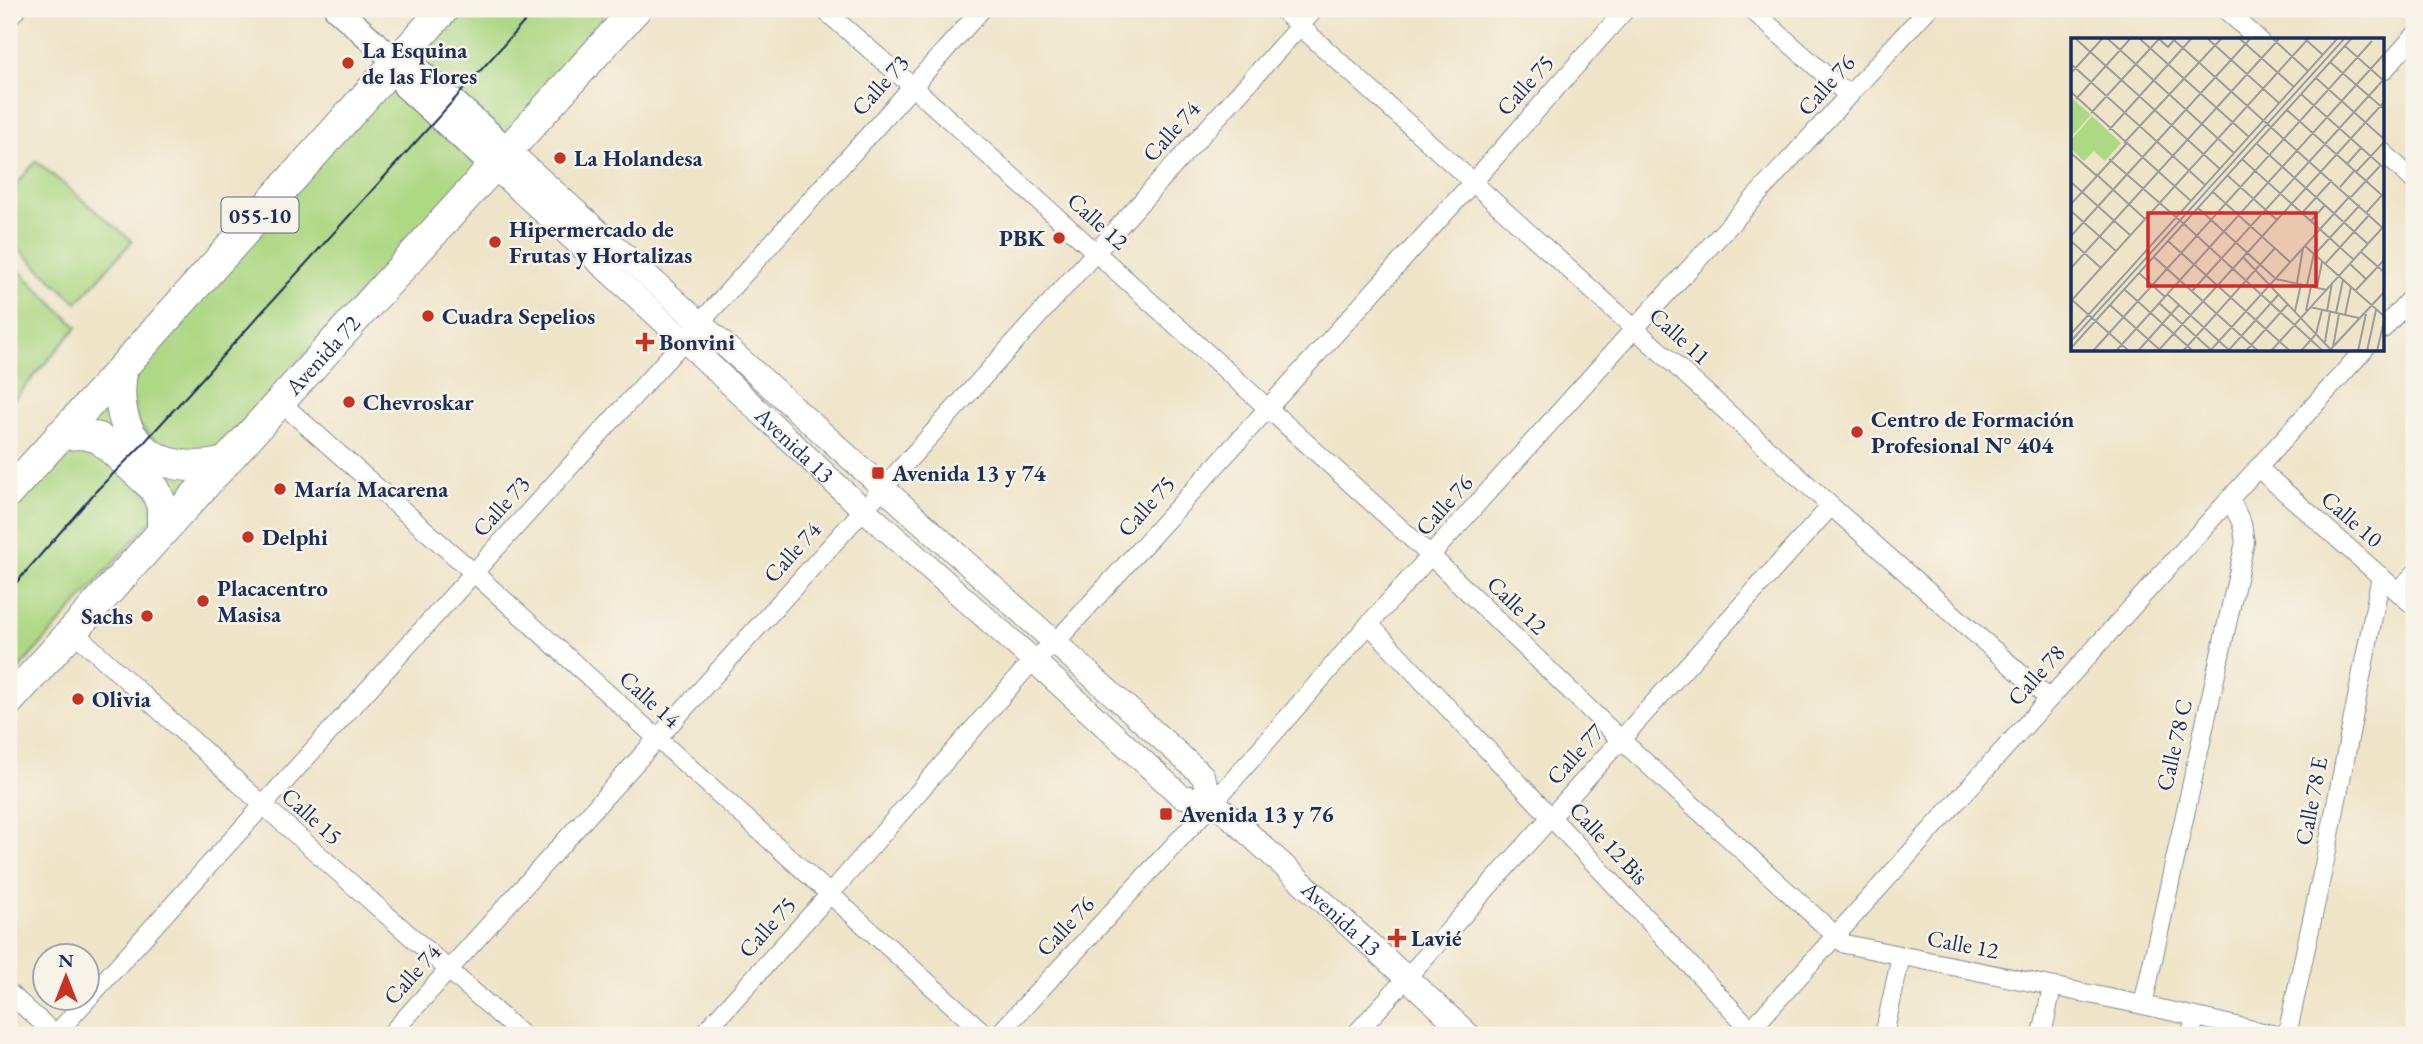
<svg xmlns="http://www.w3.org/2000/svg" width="2423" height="1044" viewBox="0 0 2423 1044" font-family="'EB Garamond',serif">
  <rect width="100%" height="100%" fill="#f7f3e8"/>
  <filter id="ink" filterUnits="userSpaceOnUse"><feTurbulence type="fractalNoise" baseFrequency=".0143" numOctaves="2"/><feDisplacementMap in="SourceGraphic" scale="14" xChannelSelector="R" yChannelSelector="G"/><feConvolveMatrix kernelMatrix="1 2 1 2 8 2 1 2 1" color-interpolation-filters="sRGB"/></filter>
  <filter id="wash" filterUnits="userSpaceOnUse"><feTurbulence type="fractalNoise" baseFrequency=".00686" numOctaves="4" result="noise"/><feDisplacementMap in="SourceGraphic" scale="28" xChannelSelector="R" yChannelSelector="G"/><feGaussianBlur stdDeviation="1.57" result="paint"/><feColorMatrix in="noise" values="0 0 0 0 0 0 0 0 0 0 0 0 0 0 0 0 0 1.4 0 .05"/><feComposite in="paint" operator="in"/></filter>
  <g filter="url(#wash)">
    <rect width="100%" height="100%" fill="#eee4c7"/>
    <!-- green -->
    <g fill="#add884" stroke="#648471" stroke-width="2">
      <polygon points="456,9 604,9 604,12 598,31 504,137 413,55"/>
      <polygon points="389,82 480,163 222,445 209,453 191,458 140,434 131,391 139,370"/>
      <polygon points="36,161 132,241 77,303 9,240 9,193"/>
      <polygon points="9,261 77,327 9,405"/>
      <polygon points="112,400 194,476 170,503 87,428"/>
      <polygon points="89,442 152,497 153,519 9,680 9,514 70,447"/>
    </g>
  </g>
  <g filter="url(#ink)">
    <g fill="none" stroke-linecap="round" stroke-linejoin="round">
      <defs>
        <g id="minor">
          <polyline points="823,9 912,86 1431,556 1621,740 1845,944 2143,1005 2276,1035"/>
          <polyline points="1281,9 1831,506 2048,698"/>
          <polyline points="1751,9 1849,96"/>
          <polyline points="2225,9 2259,40"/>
          <polyline points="9,17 17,9"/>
          <polyline points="2383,71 2414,36"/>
          <polyline points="2383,152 2414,181"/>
          <polyline points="2383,329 2414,294"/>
          <polyline points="280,402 474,573 986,1035"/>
          <polyline points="2258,468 2414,606"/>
          <polyline points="2399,591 2414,574"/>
          <polyline points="1369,624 1756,1035"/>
          <polyline points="73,631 264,806 522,1035"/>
          <polyline points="9,993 56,1035"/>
          <polyline points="2143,1005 2245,542 2242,524 2230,499"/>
          <polyline points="55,1035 700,323 982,9"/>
          <polyline points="390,1035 1315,9"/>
          <polyline points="702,1035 830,894 1033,660 1054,644 1473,182 1626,9"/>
          <polyline points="998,1035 1214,802 1369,624 1635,328 1928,9"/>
          <polyline points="1355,1035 1831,506"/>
          <polyline points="1746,1035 2364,350"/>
          <polyline points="1884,1035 1901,956"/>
          <polyline points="2042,1035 2052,987"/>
          <polyline points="2191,1035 2195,1017"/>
          <polyline points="2287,1035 2325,860 2381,576"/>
        </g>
        <g id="tertiary">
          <path id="s1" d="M 508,150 L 1202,775 L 1214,802 L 1469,1035"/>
          <path id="s2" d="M 493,166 L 684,340 L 842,490 L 1033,660 L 1181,796 L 1214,802"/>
        </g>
        <g id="secondary">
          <polyline points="337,9 396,62 419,71 508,150"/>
          <polyline points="396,62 405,86 493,166"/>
        </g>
        <g id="trunk">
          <path d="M 123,367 C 108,440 156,479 225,462"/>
          <polyline points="60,435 83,434 99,438 155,489 162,506 162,532"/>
          <polyline points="9,492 123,367 444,9"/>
          <path id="s3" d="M 9,701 L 636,9"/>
        </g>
      </defs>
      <!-- minor casing -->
      <use href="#minor" stroke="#848a92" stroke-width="20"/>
      <!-- tertiary casing -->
      <use href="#tertiary" stroke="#848a92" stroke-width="25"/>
      <!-- secondary casing -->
      <use href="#secondary" stroke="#848a92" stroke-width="27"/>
      <!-- trunk casing -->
      <use href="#trunk" stroke="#848a92" stroke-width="32"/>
      <!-- minor -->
      <use href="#minor" stroke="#fff" stroke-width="18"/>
      <!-- tertiary -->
      <use href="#tertiary" stroke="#fff" stroke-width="23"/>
      <!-- secondary -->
      <use href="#secondary" stroke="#fff" stroke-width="24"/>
      <!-- trunk -->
      <use href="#trunk" stroke="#fff" stroke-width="30"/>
      <!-- tram -->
      <polyline stroke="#1b2f5e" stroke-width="2" points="9,591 98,489 141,446 536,9"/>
    </g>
  </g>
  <!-- markers -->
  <g fill="#c8321e" stroke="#f7f3e8" stroke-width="2.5">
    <circle cx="348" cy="63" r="7"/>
    <circle cx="560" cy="158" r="7"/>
    <circle cx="1059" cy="238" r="7"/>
    <circle cx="495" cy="242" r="7"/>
    <circle cx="428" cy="316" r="7"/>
    <path d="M641.5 331.5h7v7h7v7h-7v7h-7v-7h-7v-7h7z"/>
    <circle cx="349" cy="402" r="7"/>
    <circle cx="1857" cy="432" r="7"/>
    <rect x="871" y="466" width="14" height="14" rx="3.5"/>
    <circle cx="280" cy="489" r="7"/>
    <circle cx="248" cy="537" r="7"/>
    <circle cx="203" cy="601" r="7"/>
    <circle cx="147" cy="616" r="7"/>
    <circle cx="78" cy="699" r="7"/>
    <rect x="1159" y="807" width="14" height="14" rx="3.5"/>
    <path d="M1393.5 927.5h7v7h7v7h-7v7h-7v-7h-7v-7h7z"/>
  </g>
  <g text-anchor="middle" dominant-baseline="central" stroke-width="5" stroke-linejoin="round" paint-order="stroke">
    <!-- shield labels -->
    <rect fill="#f7f3e8" stroke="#5d6a87" stroke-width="2" x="221.5" y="197.5" width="77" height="35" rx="5"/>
    <g font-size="21" font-weight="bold" fill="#1b2f5e">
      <text x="260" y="215">055-10</text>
    </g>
    <!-- poi labels -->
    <g font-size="23" font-weight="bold" fill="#1b2f5e" stroke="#f7f3e8" text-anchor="start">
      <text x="362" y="50">La Esquina<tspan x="362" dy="26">de las Flores</tspan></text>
      <text x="574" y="158">La Holandesa</text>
      <text x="509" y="229">Hipermercado de<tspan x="509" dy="26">Frutas y Hortalizas</tspan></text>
      <text x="1045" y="238" text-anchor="end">PBK</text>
      <text x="442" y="316">Cuadra Sepelios</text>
      <text x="659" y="342">Bonvini</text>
      <text x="363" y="402">Chevroskar</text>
      <text x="1871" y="419">Centro de Formación<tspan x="1871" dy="26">Profesional N° 404</tspan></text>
      <text x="892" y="473">Avenida 13 y 74</text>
      <text x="294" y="489">María Macarena</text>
      <text x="262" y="537">Delphi</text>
      <text x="217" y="588">Placacentro<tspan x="217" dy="26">Masisa</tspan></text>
      <text x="133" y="616" text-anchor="end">Sachs</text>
      <text x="92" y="699">Olivia</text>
      <text x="1180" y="814">Avenida 13 y 76</text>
      <text x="1411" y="938">Lavié</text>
    </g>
    <!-- street labels -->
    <g font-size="23" fill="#1b2f5e" stroke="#f7f3e8">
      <text transform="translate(880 85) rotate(-48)">Calle 73</text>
      <text transform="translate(1525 85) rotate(-48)">Calle 75</text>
      <text transform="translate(1826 85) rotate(-48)">Calle 76</text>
      <text transform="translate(1171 131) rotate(-48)">Calle 74</text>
      <text transform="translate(1098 221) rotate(42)">Calle 12</text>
      <text transform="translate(1680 336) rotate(42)">Calle 11</text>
      <text stroke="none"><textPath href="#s3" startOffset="467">Avenida 72</textPath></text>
      <text stroke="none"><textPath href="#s2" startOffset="411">Avenida 13</textPath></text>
      <text transform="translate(1444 505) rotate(-48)">Calle 76</text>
      <text transform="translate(501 506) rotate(-48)">Calle 73</text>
      <text transform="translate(1146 506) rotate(-48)">Calle 75</text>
      <text transform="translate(2352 519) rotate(41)">Calle 10</text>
      <text transform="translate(792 552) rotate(-48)">Calle 74</text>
      <text transform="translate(1517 605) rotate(44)">Calle 12</text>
      <text transform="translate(2036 675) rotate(-48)">Calle 78</text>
      <text transform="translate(650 699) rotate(42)">Calle 14</text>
      <text transform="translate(2174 745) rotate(-77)">Calle 78 C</text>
      <text transform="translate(1575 754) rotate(-48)">Calle 77</text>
      <text transform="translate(2311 801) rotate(-79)">Calle 78 E</text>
      <text transform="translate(312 816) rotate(42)">Calle 15</text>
      <text transform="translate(1609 843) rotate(47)">Calle 12 Bis</text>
      <text stroke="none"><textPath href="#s1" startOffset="1136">Avenida 13</textPath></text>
      <text transform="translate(1065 926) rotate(-47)">Calle 76</text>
      <text transform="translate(767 927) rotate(-48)">Calle 75</text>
      <text transform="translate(1963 944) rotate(11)">Calle 12</text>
      <text transform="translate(412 974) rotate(-48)">Calle 74</text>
    </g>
  </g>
  <!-- overview -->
  <g transform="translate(2071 38)">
    <rect width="313" height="313" fill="#eee4c7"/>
    <path d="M 0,59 L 20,77 L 0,99 ZM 21,78 L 50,105 L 34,123 L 23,113 L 13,123 L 0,111 L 0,102 Z" fill="#add884"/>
    <path fill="none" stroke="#9a9c9d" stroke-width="2" d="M 5,1 L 149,131M 37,1 L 163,115M 69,1 L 178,99M 137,1 L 208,65M 169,1 L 223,49M 202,1 L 237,33M 234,1 L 252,17M 103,2 L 314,192M 274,8 L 313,43M 259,24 L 314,72M 0,26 L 134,147M 0,35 L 31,1M 245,40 L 314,102M 0,54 L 56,105 L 26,138 L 0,115M 230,56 L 314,131M 5,61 L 59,1M 216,72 L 314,160M 20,75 L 88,1 L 97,9 L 104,1M 38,92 L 120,1M 53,105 L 150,1M 56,105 L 120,163M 185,105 L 297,206M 38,121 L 113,186M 171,121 L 283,222M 276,126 L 290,110M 285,134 L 314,103M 25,136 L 74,181M 156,137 L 206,182M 0,144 L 59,197M 269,149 L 283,133M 142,154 L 219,224M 280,159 L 309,128M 0,166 L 26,138M 127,170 L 205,241 L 256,252M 0,173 L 45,213M 231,175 L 261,142M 295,175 L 311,157M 240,183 L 254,167M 113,186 L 252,313M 0,198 L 179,1M 0,203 L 30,230M 97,203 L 219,313M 234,208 L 314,279M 290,214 L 314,235M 244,216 L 289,167M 83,219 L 187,313M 172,219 L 261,313M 254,226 L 299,176M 279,226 L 295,241M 0,230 L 208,1M 68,235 L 94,259M 226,245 L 232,210M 236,247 L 243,215M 246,249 L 251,224M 53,251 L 122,313M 121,253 L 314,40M 284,253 L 314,221M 96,256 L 159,313M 0,261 L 58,313M 0,263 L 237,1M 88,265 L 140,312M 39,267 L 89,312M 239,269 L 288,280M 224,273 L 230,246M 235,273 L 240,248M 256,273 L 261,245M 265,275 L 272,242M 274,277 L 280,249M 0,296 L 266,1M 0,303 L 273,1M 254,304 L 259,274M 262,309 L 268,276M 0,310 L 280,1M 259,312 L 314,253M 22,313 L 301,3M 45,313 L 314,15M 67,313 L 108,267M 87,313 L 314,63M 112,313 L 204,210M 139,313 L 279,158M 157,313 L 208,256M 175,313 L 217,266M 200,313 L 313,188M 230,313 L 245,296 L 251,272M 287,313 L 295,276M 296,313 L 305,272M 306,313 L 314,279"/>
    <path fill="#d62828" fill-opacity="0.15" stroke="#d62828" stroke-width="3.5" d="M 77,175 L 245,175 L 245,248 L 77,248 Z"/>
    <rect width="313" height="313" fill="none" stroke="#1b2f5e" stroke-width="3.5"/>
  </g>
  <!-- margin -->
  <rect width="2423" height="1044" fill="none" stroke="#f7f3e8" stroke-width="35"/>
  <!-- north arrow -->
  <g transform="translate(66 977)"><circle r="33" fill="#f7f3e8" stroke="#9fa5b1" stroke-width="2"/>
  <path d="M0-5L12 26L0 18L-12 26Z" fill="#c8321e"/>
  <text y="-10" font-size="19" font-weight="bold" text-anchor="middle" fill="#1b2f5e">N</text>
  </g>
</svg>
